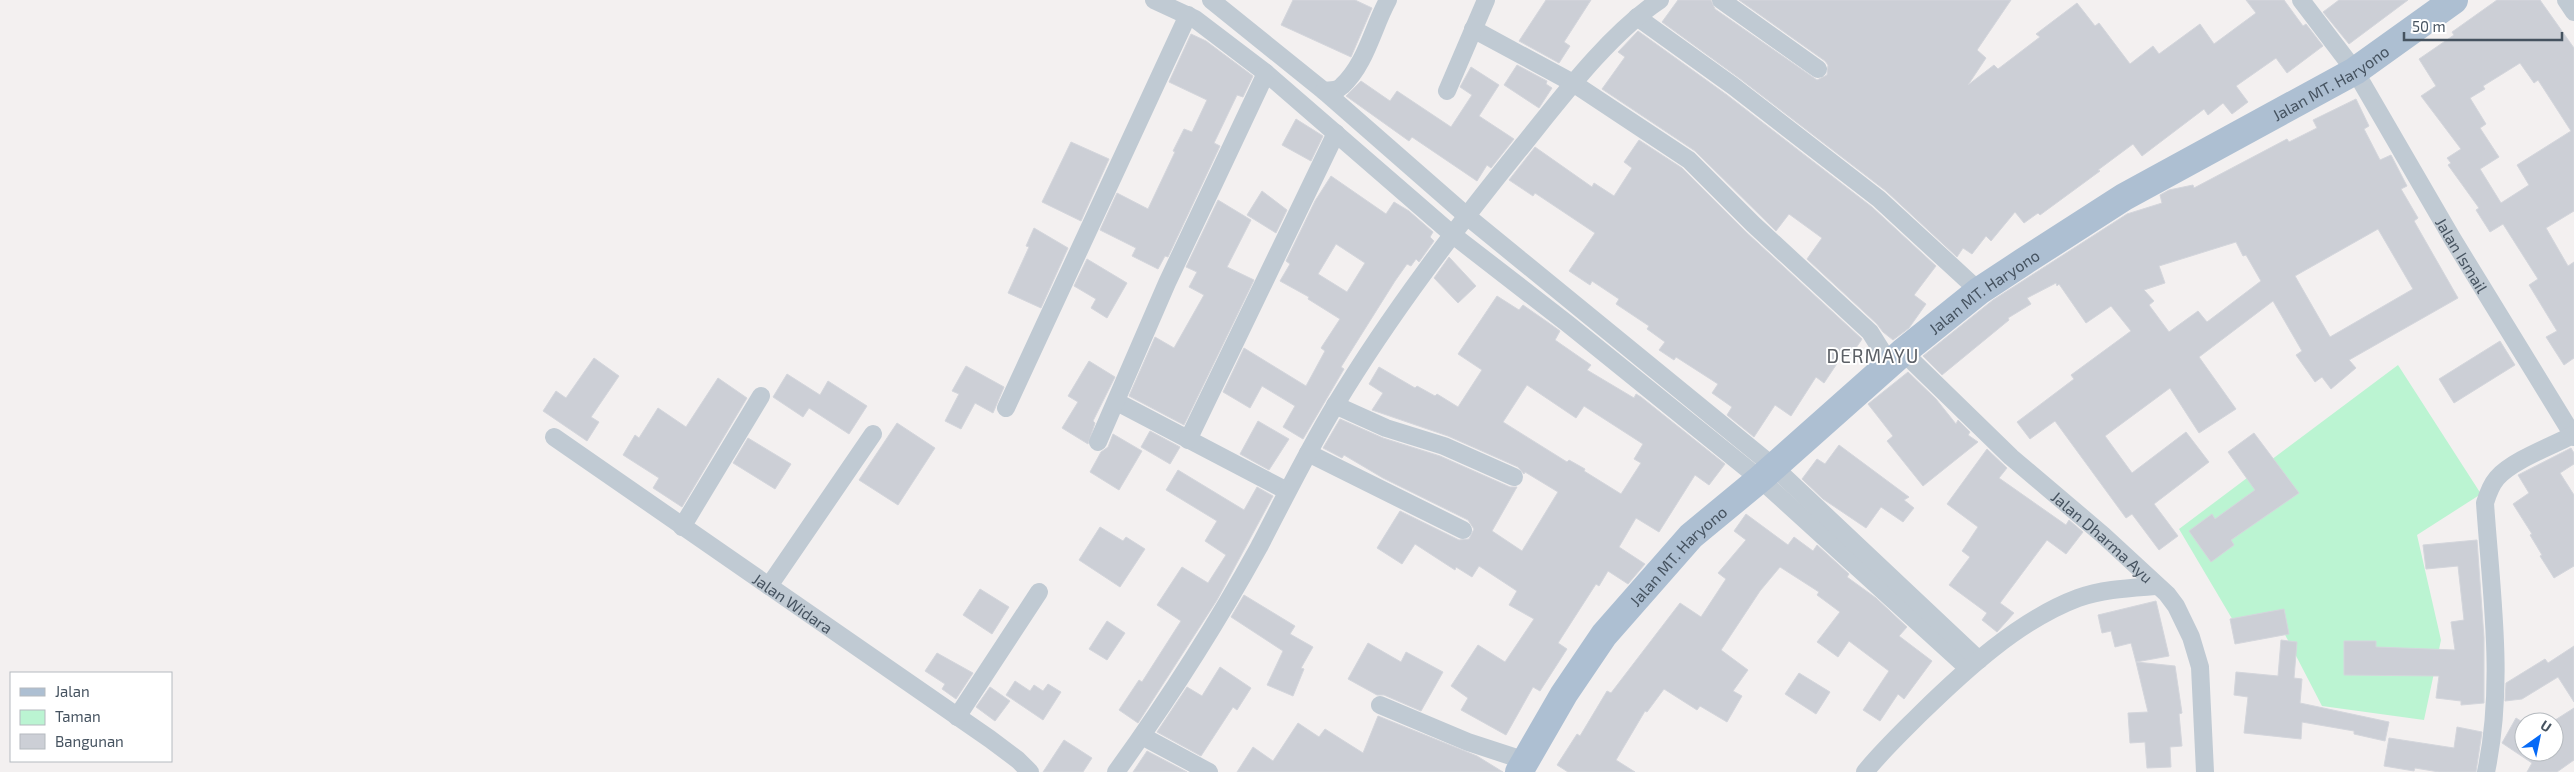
<svg xmlns="http://www.w3.org/2000/svg" width="2574" height="772" viewBox="0 0 2574 772" font-family="'Exo 2',sans-serif">
  <rect width="100%" height="100%" fill="#f3f0f0"/>
  <!-- green -->
  <polygon fill="#bbf4d2" points="2398,365 2481,494 2417,535 2441,640 2424,720 2322,706 2280,625 2234,622 2179,529"/>
  <!-- building -->
  <g fill="#cccfd6" stroke="#d4d6dc" fill-rule="evenodd">
    <polygon points="1293,0 1355,0 1372,8 1351,57 1281,25"/>
    <polygon points="1546,0 1591,0 1564,42 1570,46 1559,63 1519,41"/>
    <polygon points="1678,0 1711,0 1715,9 1817,80 1827,75 1828,65 1825,61 1739,0 2011,0 1977,50 1986,58 1968,85 1994,65 1998,69 2040,37 2036,34 2077,3 2095,26 2099,23 2130,64 2153,46 2159,54 2200,24 2214,44 2256,13 2246,0 2284,0 2303,26 2306,24 2323,46 2287,73 2276,58 2236,86 2248,102 2232,114 2223,103 2208,115 2204,109 2142,156 2133,144 2098,170 2100,171 2040,215 2038,213 2024,223 2015,212 1991,241 1986,236 1972,254 1963,248 1957,257 1886,191 1739,78 1662,22"/>
    <polygon points="2339,0 2408,0 2349,44 2323,12"/>
    <path d="M 2497,0 L 2540,0 L 2574,48 L 2574,211 L 2546,228 L 2568,266 L 2574,262 L 2574,358 L 2564,365 L 2546,337 L 2557,331 L 2529,285 L 2538,279 L 2503,224 L 2490,232 L 2476,210 L 2479,208 L 2448,165 L 2451,163 L 2447,158 L 2461,149 L 2421,96 L 2436,86 L 2419,59 L 2454,35 L 2452,32 ZM 2520,63 L 2534,83 L 2538,80 L 2571,131 L 2517,165 L 2529,185 L 2501,203 L 2480,169 L 2499,157 L 2480,128 L 2486,124 L 2470,98 L 2485,89 L 2483,86 Z"/>
    <polygon points="1638,31 1727,95 1872,207 1936,266 1914,295 1926,304 1909,328 1893,340 1883,332 1877,324 1807,259 1822,238 1789,214 1776,231 1695,151 1602,89 1625,57 1618,52"/>
    <polygon points="1191,34 1206,41 1253,76 1243,97 1237,95 1214,143 1220,146 1168,257 1165,256 1158,269 1132,256 1136,248 1100,230 1117,193 1148,209 1175,152 1173,151 1184,129 1192,132 1207,100 1169,82"/>
    <polygon points="1517,65 1547,81 1546,84 1552,88 1539,108 1504,85"/>
    <polygon points="1471,67 1499,85 1479,116 1514,139 1491,168 1487,165 1477,181 1412,137 1409,141 1346,96 1361,81 1390,101 1397,91 1451,127 1472,95 1460,87"/>
    <path d="M 2356,99 L 2369,126 L 2364,129 L 2380,160 L 2391,155 L 2407,186 L 2401,189 L 2418,218 L 2414,221 L 2458,298 L 2349,360 L 2356,368 L 2331,389 L 2322,377 L 2315,382 L 2296,355 L 2302,351 L 2273,301 L 2199,357 L 2236,409 L 2199,433 L 2170,388 L 2105,436 L 2132,473 L 2186,432 L 2209,462 L 2154,504 L 2178,536 L 2159,550 L 2132,514 L 2126,518 L 2055,421 L 2030,439 L 2017,422 L 2074,379 L 2071,375 L 2131,331 L 2111,306 L 2086,323 L 2059,284 L 2057,286 L 2056,283 L 2027,298 L 2031,304 L 2008,318 L 2009,320 L 1942,375 L 1923,356 L 1993,300 L 2127,214 L 2162,203 L 2160,195 L 2169,190 L 2193,185 L 2194,188 L 2287,139 L 2289,142 L 2317,128 L 2313,120 ZM 2378,229 L 2413,289 L 2330,337 L 2295,276 ZM 2236,242 L 2243,256 L 2246,255 L 2261,281 L 2207,322 L 2198,311 L 2169,332 L 2149,305 L 2154,301 L 2144,290 L 2165,283 L 2159,266 Z"/>
    <polygon points="1296,119 1323,136 1311,161 1282,145"/>
    <polygon points="1639,140 1682,168 1746,232 1862,339 1850,357 1844,353 1824,383 1816,377 1791,416 1775,405 1754,437 1727,415 1732,407 1712,393 1718,384 1676,357 1674,360 1659,350 1665,342 1647,329 1649,326 1616,304 1619,299 1592,281 1590,285 1569,271 1595,233 1535,193 1533,196 1509,180 1535,147 1592,187 1594,183 1614,196 1632,168 1624,162"/>
    <polygon points="1071,142 1109,159 1081,221 1042,202"/>
    <path d="M 1331,176 L 1386,214 L 1394,202 L 1409,211 L 1433,232 L 1430,237 L 1434,241 L 1419,262 L 1416,259 L 1411,266 L 1407,264 L 1395,281 L 1341,367 L 1344,369 L 1303,439 L 1283,427 L 1295,406 L 1262,386 L 1250,408 L 1223,392 L 1244,348 L 1306,386 L 1325,351 L 1321,348 L 1340,319 L 1308,299 L 1309,297 L 1280,281 L 1290,264 L 1286,261 L 1315,201 ZM 1336,244 L 1365,263 L 1347,292 L 1318,274 Z"/>
    <polygon points="1262,191 1287,210 1276,233 1247,215"/>
    <polygon points="1218,200 1251,220 1227,267 1254,280 1184,425 1129,396 1155,337 1174,348 1204,295 1189,287 1197,272 1186,267"/>
    <polygon points="1034,228 1068,248 1041,308 1008,293 1029,247 1026,246"/>
    <polygon points="1449,257 1476,286 1458,303 1434,278"/>
    <polygon points="1087,259 1127,283 1107,318 1091,308 1096,299 1074,286"/>
    <path d="M 1497,296 L 1519,310 L 1523,305 L 1546,321 L 1560,331 L 1555,340 L 1591,365 L 1587,370 L 1634,398 L 1636,394 L 1641,397 L 1725,464 L 1709,485 L 1695,475 L 1659,532 L 1636,518 L 1619,547 L 1645,564 L 1628,584 L 1608,571 L 1599,586 L 1596,584 L 1558,643 L 1567,649 L 1540,691 L 1533,687 L 1506,735 L 1461,710 L 1468,698 L 1451,686 L 1478,645 L 1505,662 L 1534,619 L 1509,605 L 1517,591 L 1479,566 L 1472,577 L 1456,567 L 1455,570 L 1415,544 L 1402,564 L 1377,548 L 1400,511 L 1459,540 L 1469,539 L 1474,529 L 1468,520 L 1383,478 L 1344,455 L 1342,458 L 1323,448 L 1340,419 L 1383,438 L 1440,456 L 1510,487 L 1517,487 L 1492,531 L 1522,551 L 1558,492 L 1525,472 L 1524,474 L 1518,467 L 1448,436 L 1372,410 L 1383,393 L 1369,384 L 1379,367 L 1415,388 L 1417,386 L 1435,396 L 1437,394 L 1458,407 L 1482,370 L 1458,354 ZM 1527,385 L 1576,418 L 1584,406 L 1643,444 L 1634,459 L 1641,463 L 1621,494 L 1584,471 L 1585,469 L 1569,460 L 1567,462 L 1503,422 Z"/>
    <polygon points="2500,341 2515,365 2454,403 2439,379"/>
    <polygon points="594,358 619,376 591,417 599,422 587,441 543,411 556,391 566,398"/>
    <polygon points="1089,361 1115,377 1093,421 1095,423 1088,444 1062,428 1078,402 1068,396"/>
    <polygon points="966,366 1004,387 993,413 975,403 961,429 945,421 959,394 952,391"/>
    <polygon points="1908,372 1936,399 1956,424 1958,420 1970,432 1968,435 1978,442 1923,486 1887,441 1893,436 1868,404"/>
    <polygon points="787,374 820,395 828,381 867,406 849,434 809,408 803,417 773,397"/>
    <polygon points="718,378 747,398 682,507 653,488 659,478 623,455 635,435 639,438 658,408 686,427"/>
    <polygon points="1258,421 1289,439 1269,470 1240,454"/>
    <polygon points="897,423 935,448 898,505 859,480"/>
    <polygon points="1150,431 1180,447 1170,464 1141,447"/>
    <polygon points="2254,433 2299,493 2231,540 2234,545 2211,562 2189,531 2212,514 2215,519 2255,490 2228,452"/>
    <polygon points="1113,434 1142,451 1119,490 1090,472 1101,452 1108,447"/>
    <polygon points="748,438 791,464 775,489 733,463"/>
    <polygon points="1839,445 1909,497 1904,500 1914,508 1903,522 1881,507 1866,528 1823,499 1802,479 1817,459 1825,464"/>
    <polygon points="2571,448 2574,453 2574,464 2560,473 2574,495 2574,566 2554,578 2540,556 2542,555 2530,535 2532,534 2513,504 2529,493 2518,475"/>
    <polygon points="1987,449 2007,468 1999,478 2066,525 2069,520 2083,532 2066,554 2047,540 2000,603 2014,613 1997,632 1982,620 1987,613 1949,585 1970,557 1962,551 1978,527 1947,504"/>
    <polygon points="1178,470 1244,510 1257,487 1273,496 1217,600 1138,723 1119,710 1139,680 1142,682 1181,621 1157,605 1182,567 1208,583 1226,555 1205,541 1217,521 1166,490"/>
    <polygon points="1746,514 1788,545 1794,537 1813,551 1817,545 1849,574 1847,577 1876,598 1907,627 1899,636 1932,661 1904,699 1898,694 1880,721 1863,710 1889,671 1849,641 1838,657 1817,642 1840,612 1817,595 1819,592 1780,567 1760,591 1721,650 1748,670 1733,691 1742,696 1727,722 1700,706 1697,710 1664,689 1647,712 1645,711 1616,760 1635,772 1568,772 1557,765 1577,734 1580,736 1607,691 1611,693 1680,603 1701,617 1726,579 1718,573 1746,540 1734,531"/>
    <polygon points="1100,527 1123,541 1126,537 1145,549 1120,587 1079,560"/>
    <polygon points="2477,540 2484,638 2484,703 2461,705 2461,701 2436,698 2439,676 2344,675 2344,641 2376,641 2376,647 2455,650 2451,622 2464,620 2458,566 2426,569 2423,545"/>
    <polygon points="980,589 1009,607 992,634 963,615"/>
    <polygon points="1244,595 1295,626 1290,634 1313,647 1301,668 1304,669 1293,696 1267,685 1283,651 1231,617"/>
    <polygon points="2156,601 2169,656 2136,662 2131,643 2115,647 2111,631 2102,633 2098,615"/>
    <polygon points="2284,609 2289,634 2235,644 2230,619"/>
    <polygon points="1107,621 1125,633 1107,660 1089,649"/>
    <polygon points="2281,640 2297,642 2294,678 2302,679 2300,703 2389,722 2385,741 2354,734 2354,731 2302,722 2301,739 2244,733 2248,697 2234,695 2236,672 2278,676"/>
    <polygon points="1368,643 1401,662 1406,652 1443,672 1421,711 1384,695 1377,695 1348,679"/>
    <polygon points="2574,646 2574,702 2558,677 2522,699 2505,701 2506,683 2545,659 2548,663"/>
    <polygon points="937,653 973,673 956,699 942,689 945,684 925,671"/>
    <polygon points="2136,662 2175,666 2182,713 2179,714 2182,746 2170,747 2171,767 2147,768 2145,742 2130,743 2128,713 2148,712"/>
    <polygon points="1220,667 1251,688 1237,710 1233,707 1201,756 1157,732 1187,687 1202,696"/>
    <polygon points="1799,673 1830,692 1816,714 1785,694"/>
    <polygon points="1015,681 1030,691 1034,685 1043,691 1048,684 1061,692 1043,720 1006,695"/>
    <polygon points="990,687 1010,701 995,721 976,707"/>
    <polygon points="2574,708 2574,760 2557,772 2527,772 2532,763 2502,743 2516,718 2524,723 2524,752 2554,752 2554,722 2552,722"/>
    <polygon points="1378,716 1477,756 1503,772 1237,772 1253,747 1273,761 1298,723 1319,737 1325,729 1363,753"/>
    <polygon points="2457,727 2482,732 2476,772 2439,772 2415,768 2414,771 2384,766 2389,738 2454,748"/>
    <polygon points="1064,740 1092,758 1083,772 1043,772"/>
    <polygon points="1147,751 1187,772 1133,772"/>
  </g>
  <g fill="none" stroke-linecap="round" stroke-linejoin="round">
    <!-- street -->
    <g stroke="#c0cad3" stroke-width="18">
      <polyline points="1154,0 1195,19 1266,73 1453,235 1568,324 1760,479 1968,668"/>
      <path d="M 1211,0 L 1324,91 C 1331,90 1337,91 1342,86 C 1366,64 1373,27 1388,0"/>
      <polyline points="1721,0 1818,69"/>
      <path id="s1" d="M 2301,0 L 2355,71 L 2452,238 L 2574,437"/>
      <polyline points="2566,0 2574,12"/>
      <polyline points="1637,17 1733,86 1879,199 1979,291"/>
      <polyline points="1473,29 1573,83 1689,160 1753,224 1870,332 1890,364"/>
      <polyline points="1324,91 1468,217 1774,467 1979,660"/>
      <polyline points="1447,91 1486,0"/>
      <path id="s2" d="M 1903,352 L 2011,457 L 2103,535 L 2167,594 L 2176,606 L 2191,637 L 2200,667 L 2205,772"/>
      <polyline points="1117,402 1287,491"/>
      <polyline points="1335,405 1386,428 1444,446 1514,477"/>
      <polyline points="1006,408 1188,15"/>
      <path id="s3" d="M 554,437 L 990,739 L 1018,760 L 1030,772"/>
      <polyline points="1188,440 1336,133"/>
      <polyline points="1098,442 1167,283 1266,73"/>
      <polyline points="1308,453 1463,530"/>
      <polyline points="682,527 761,396"/>
      <polyline points="769,586 873,434"/>
      <polyline points="1380,705 1468,742 1526,761"/>
      <polyline points="957,717 1039,592"/>
      <polyline points="1142,736 1209,772"/>
      <path d="M 1116,772 C 1168,700 1216,625 1259,547 C 1284,499 1308,450 1336,404 C 1391,313 1456,228 1523,145 C 1561,98 1609,34 1660,0"/>
      <path d="M 1865,772 C 1882,751 1901,733 1920,714 C 1964,671 2019,620 2078,598 C 2103,589 2130,588 2156,586"/>
      <path d="M 2486,772 C 2505,683 2491,592 2485,503 C 2488,493 2491,485 2497,478 C 2513,460 2552,446 2573,435"/>
    </g>
    <!-- primary -->
    <path stroke="#adbfd2" stroke-width="28" id="s4" d="M 1519,772 L 1564,694 L 1604,635 L 1691,536 L 1760,479 L 1903,352 L 1979,291 L 2023,262 L 2124,197 L 2355,71 L 2454,0"/>
  </g>
  <g text-anchor="middle" dominant-baseline="central" stroke-width="4" stroke-linejoin="round" paint-order="stroke">
    <!-- street labels -->
    <g font-size="16" fill="#465360" stroke="#fff">
      <text stroke="none"><textPath href="#s4" startOffset="1080">Jalan MT. Haryono</textPath></text>
      <text stroke="none"><textPath href="#s1" startOffset="302">Jalan Ismail</textPath></text>
      <text stroke="none"><textPath href="#s4" startOffset="675">Jalan MT. Haryono</textPath></text>
      <text stroke="none"><textPath href="#s2" startOffset="272">Jalan Dharma Ayu</textPath></text>
      <text stroke="none"><textPath href="#s4" startOffset="270">Jalan MT. Haryono</textPath></text>
      <text stroke="none"><textPath href="#s3" startOffset="291">Jalan Widara</textPath></text>
    </g>
    <!-- quarter labels -->
    <g font-size="19" letter-spacing="1" fill="#5c6066" stroke="#fff">
      <text x="1873" y="355">DERMAYU</text>
    </g>
  </g>
  <!-- legend -->
  <rect x="10" y="672" width="162" height="90" fill="#ffffff" stroke="#b5babf"/>
  <rect x="20" y="688" width="25" height="8" fill="#adbfd2" stroke="#b5babf"/>
  <text x="55" y="697" font-size="15" fill="#465360">Jalan</text>
  <rect x="20" y="710" width="25" height="15" fill="#bbf4d2" stroke="#b5babf"/>
  <text x="55" y="722" font-size="15" fill="#465360">Taman</text>
  <rect x="20" y="734" width="25" height="15" fill="#cccfd6" stroke="#b5babf"/>
  <text x="55" y="747" font-size="15" fill="#465360">Bangunan</text>
  <!-- north arrow -->
  <g transform="translate(2539 737) rotate(33)"><circle r="24" fill="#ffffff" stroke="#b5babf"/>
  <path d="M0-4L9 19L0 12L-9 19Z" fill="#066af7"/>
  <text y="-8" font-size="14" font-weight="bold" text-anchor="middle" fill="#465360">U</text>
  </g>
  <!-- scale -->
  <path d="M2404 32v8h158v-8" fill="none" stroke="#465360" stroke-width="2.5"/>
  <text x="2412" y="32" font-size="15" fill="#465360" stroke="#ffffff" stroke-width="4" paint-order="stroke">50 m</text>
</svg>
